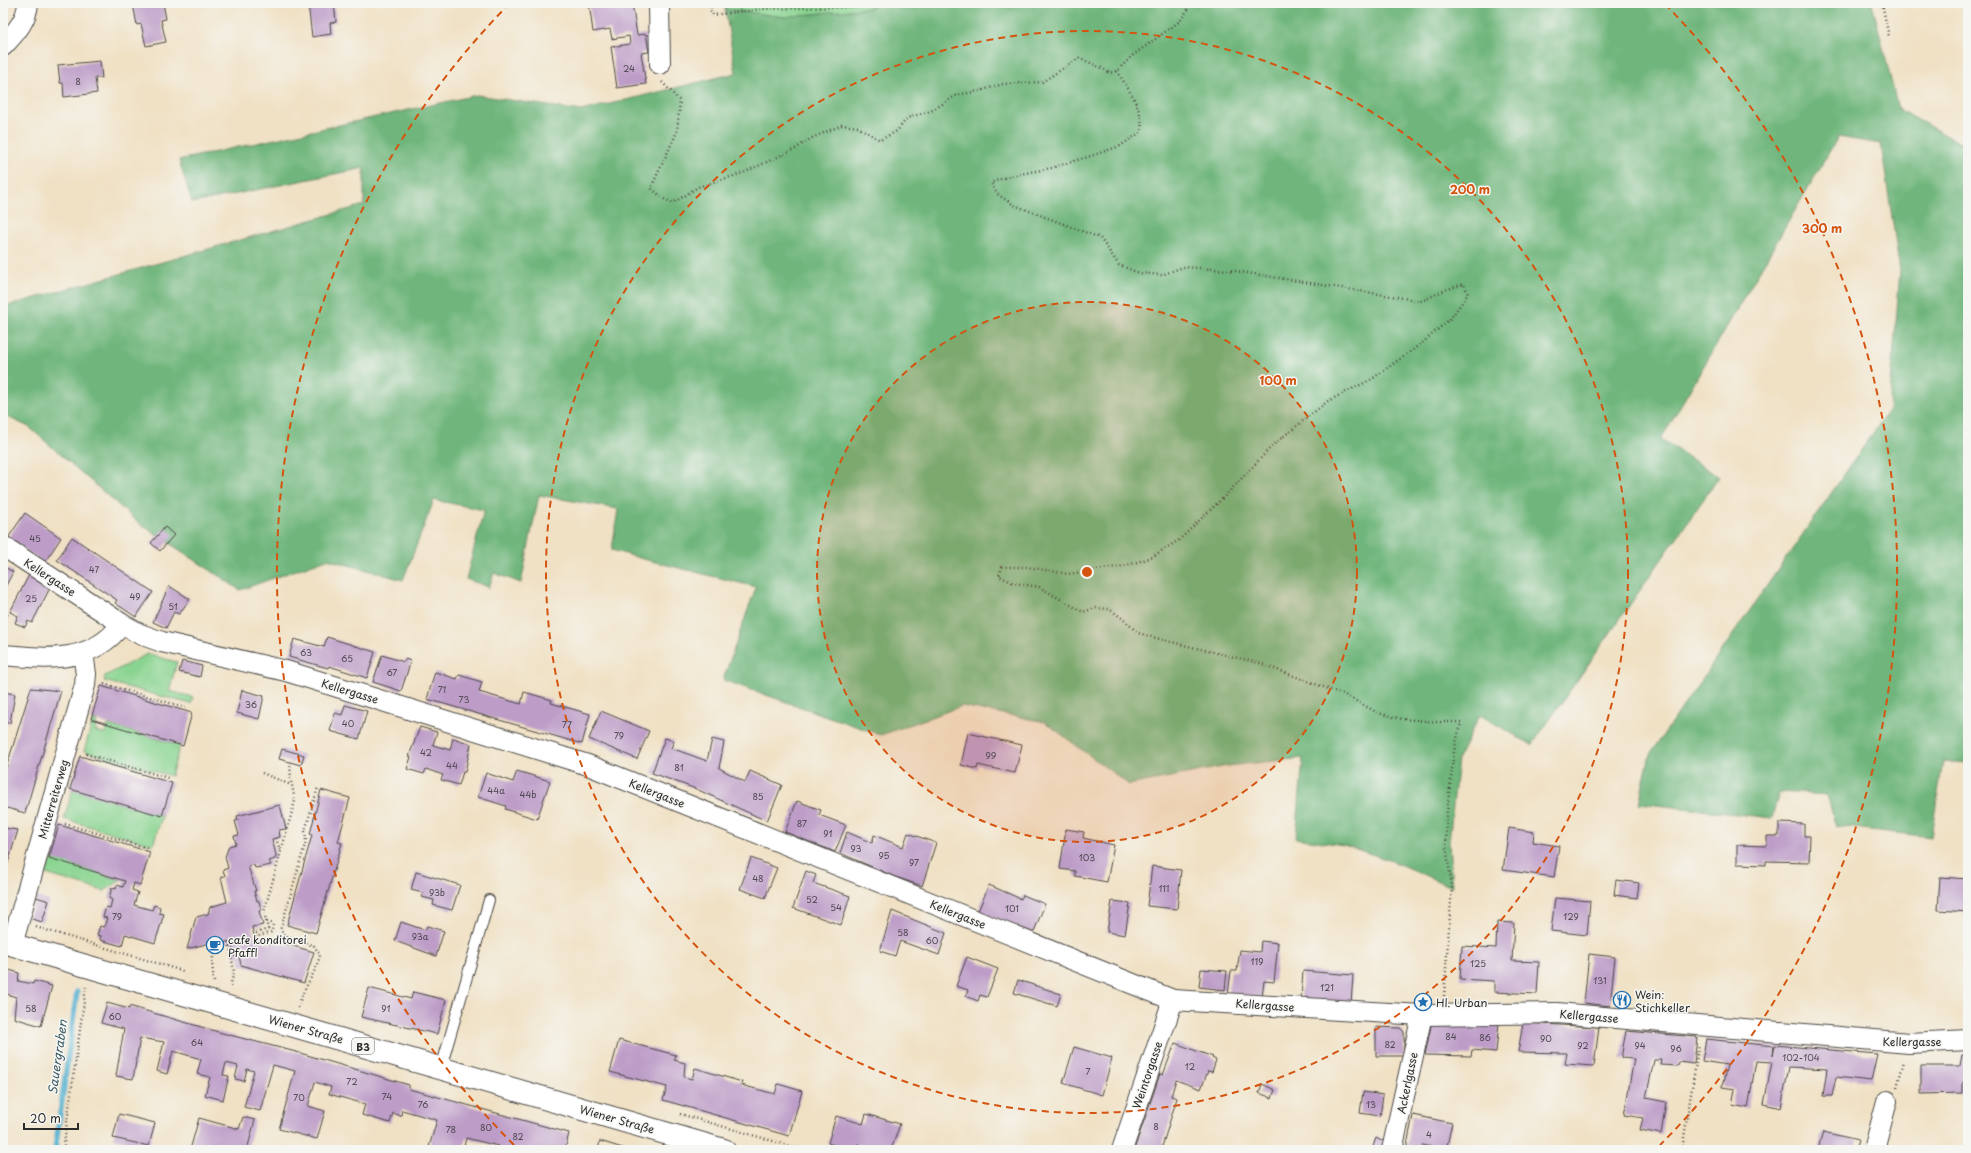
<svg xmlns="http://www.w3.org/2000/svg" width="1971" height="1153" viewBox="0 0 1971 1153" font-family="'Playpen Sans',sans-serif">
  <rect width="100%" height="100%" fill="#f6f6f2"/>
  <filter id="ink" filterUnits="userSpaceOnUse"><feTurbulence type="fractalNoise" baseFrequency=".025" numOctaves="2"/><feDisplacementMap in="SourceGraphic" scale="8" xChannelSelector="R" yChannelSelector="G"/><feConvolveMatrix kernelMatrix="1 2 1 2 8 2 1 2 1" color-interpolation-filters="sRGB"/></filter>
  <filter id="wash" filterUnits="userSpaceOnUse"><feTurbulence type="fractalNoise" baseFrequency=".012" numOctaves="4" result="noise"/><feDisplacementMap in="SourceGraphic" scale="16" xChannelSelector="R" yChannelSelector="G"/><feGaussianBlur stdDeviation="0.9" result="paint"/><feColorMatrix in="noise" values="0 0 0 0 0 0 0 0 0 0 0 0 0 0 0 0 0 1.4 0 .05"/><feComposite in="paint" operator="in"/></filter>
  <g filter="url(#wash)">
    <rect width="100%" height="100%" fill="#f0e1c4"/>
    <!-- green -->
    <g fill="#8ad491" stroke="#5a805e">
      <polygon points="724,3 885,3 869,8 784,17 725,9"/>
      <polygon points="147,654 177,662 169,691 193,697 191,704 104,681 105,676"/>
      <polygon points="93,720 97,721 95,731 105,734 108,725 180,745 171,776 84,751"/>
      <polygon points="73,789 162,816 153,845 64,819"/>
      <polygon points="51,858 121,880 104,891 46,874"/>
    </g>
    <!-- forest -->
    <polygon fill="#6fb67b" stroke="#4d7053" points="885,3 1872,3 1898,109 1960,143 1968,144 1968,763 1943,761 1931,837 1836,826 1827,795 1779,792 1772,818 1639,803 1650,754 1889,410 1900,271 1881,144 1838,137 1661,439 1719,477 1532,745 1480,715 1458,759 1449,843 1452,887 1392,861 1344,845 1296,838 1303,758 1227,766 1129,785 1045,722 962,706 881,735 723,680 756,587 643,559 612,550 618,509 539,495 521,583 494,573 489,587 466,579 484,510 434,500 403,580 327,559 240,590 139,523 29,427 3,415 3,307 364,205 364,168 192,203 179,160 477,95 581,111 736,73 725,9 784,17 869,8"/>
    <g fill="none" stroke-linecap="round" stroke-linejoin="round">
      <!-- stream -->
      <polyline stroke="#51b0d0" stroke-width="5.5" points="55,1150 77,992"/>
    </g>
    <g id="blocks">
      <!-- building -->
      <g fill="#bd9dc8">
        <polygon points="137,3 163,3 166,19 161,20 166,42 146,46 141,24 137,25 133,4"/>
        <polygon points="308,3 334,3 336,22 330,23 331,34 312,37"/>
        <polygon points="589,3 632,3 637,35 646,34 649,52 641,53 646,84 617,88 611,47 630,44 629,36 612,39 610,29 593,32"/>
        <polygon points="100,61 102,78 95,78 97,93 64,97 63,83 60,83 58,65"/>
        <polygon points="25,513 61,538 44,563 8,538"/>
        <polygon points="165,527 174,535 160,551 151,543"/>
        <polygon points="72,537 153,592 136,617 115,603 117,600 57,560"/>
        <polygon points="3,566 13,572 3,591"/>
        <polygon points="30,573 52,584 32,623 28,621 25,627 15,623 18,616 10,612"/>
        <polygon points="169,586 190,599 179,614 174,612 166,628 153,622"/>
        <polygon points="3,611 8,614 3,624"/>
        <polygon points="327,637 375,652 367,678 329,666 328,668 289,657 294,639 324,647"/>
        <polygon points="382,655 404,662 405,659 411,661 401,691 373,682"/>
        <polygon points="182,661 202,666 200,677 179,672"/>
        <polygon points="435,672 457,679 459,675 482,682 479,692 521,704 524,692 552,700 551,703 590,714 582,744 427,699"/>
        <polygon points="101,686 192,713 183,746 91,719"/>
        <polygon points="31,688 61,691 25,813 3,807 3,778"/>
        <polygon points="242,690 264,696 259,719 237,713"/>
        <polygon points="3,692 15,694 10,723 3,722"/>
        <polygon points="345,705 367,711 359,739 330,731 335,713 342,715"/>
        <polygon points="601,711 649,731 637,759 589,739"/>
        <polygon points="420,727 437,732 433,745 443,748 450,750 453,738 471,744 465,772 463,772 459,785 441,780 443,775 426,769 424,774 407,769 411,757 409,756"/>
        <polygon points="968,733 1022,745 1015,773 978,765 977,769 961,765"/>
        <polygon points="665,738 674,741 671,748 707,761 712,739 724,742 719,768 745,782 750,771 782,785 767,821 696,789 652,773"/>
        <polygon points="282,749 304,755 301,765 279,759"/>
        <polygon points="80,756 172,783 162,816 70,789"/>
        <polygon points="517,771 550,781 537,819 505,809 506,806 478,797 486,773 513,782"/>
        <polygon points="321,790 350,798 338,842 342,843 316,933 287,925 312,835 310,834"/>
        <polygon points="797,801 821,810 819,815 846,825 835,852 785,832"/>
        <polygon points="280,805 286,829 279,830 280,837 272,839 276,855 275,859 269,861 271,865 255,868 254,865 248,866 256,891 254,891 257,901 259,901 261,910 259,911 263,925 252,927 255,939 271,944 272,940 314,952 304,983 241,965 239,956 235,957 231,941 210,946 210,943 187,949 196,917 208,914 210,907 227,902 221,877 225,876 223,870 228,868 225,857 229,846 236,844 234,836 239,835 235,821 238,820 237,816"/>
        <polygon points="1779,823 1804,824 1804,836 1810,836 1809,862 1766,861 1766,865 1737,864 1737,845 1767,846 1767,836 1779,836"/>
        <polygon points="59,825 150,852 140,885 134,883 132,890 138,892 134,905 152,910 154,905 160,907 159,913 164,914 155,943 125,934 122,946 100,940 101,936 97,935 100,926 104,927 107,918 103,917 106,907 110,908 112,900 109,898 112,888 116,889 117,885 123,887 125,881 49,858"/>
        <polygon points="3,828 18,830 3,879"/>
        <polygon points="1509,828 1534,832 1533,842 1559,846 1554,877 1503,870"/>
        <polygon points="1066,829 1084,832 1083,838 1114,845 1107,882 1075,876 1075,871 1060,869"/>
        <polygon points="847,832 872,843 874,835 903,847 908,833 936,843 922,886 893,876 840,853"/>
        <polygon points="751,858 777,868 765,898 740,889"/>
        <polygon points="1152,866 1181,870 1177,909 1147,906"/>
        <polygon points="806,871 816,875 813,883 850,896 841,925 793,908"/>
        <polygon points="416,872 460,885 452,910 433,905 434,900 422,897 423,893 411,890"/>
        <polygon points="1940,877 1968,879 1968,912 1938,910"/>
        <polygon points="1616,880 1639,883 1637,898 1614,895"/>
        <polygon points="989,885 1021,899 1023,895 1045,904 1033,934 978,911"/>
        <polygon points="36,897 49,901 42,922 29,918"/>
        <polygon points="1555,898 1590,901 1587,935 1551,931"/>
        <polygon points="1112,901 1130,903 1125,935 1107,932"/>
        <polygon points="892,911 946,933 939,955 900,941 895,956 880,951"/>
        <polygon points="401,922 425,930 427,926 444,931 436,956 395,941"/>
        <polygon points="1497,922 1514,923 1512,961 1539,962 1537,994 1494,992 1494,981 1460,979 1462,946 1496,948"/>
        <polygon points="1261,941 1278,943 1274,982 1264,981 1262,997 1228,994 1231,971 1237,971 1240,950 1260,952"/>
        <polygon points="1589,954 1615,957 1610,1006 1584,1003"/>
        <polygon points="967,957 998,969 987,997 980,995 978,1001 966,996 968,990 956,986"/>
        <polygon points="3,968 19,973 18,981 33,984 34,981 52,986 41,1026 14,1018 16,997 3,993"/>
        <polygon points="1201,969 1227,971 1225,990 1199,987"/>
        <polygon points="1303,971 1353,975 1351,1004 1301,999"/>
        <polygon points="1018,980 1061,994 1057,1006 1014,993"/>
        <polygon points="369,988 411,999 413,992 446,1000 437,1034 361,1017"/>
        <polygon points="107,1003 129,1009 129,1006 222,1033 300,1053 409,1085 409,1089 569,1133 565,1150 497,1150 498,1146 466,1138 463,1150 440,1150 429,1147 437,1120 402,1110 401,1116 393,1113 390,1123 362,1115 365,1104 329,1094 331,1087 315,1082 308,1106 325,1111 317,1139 279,1129 295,1071 273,1065 260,1111 244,1107 254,1071 247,1069 244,1081 235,1079 238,1066 226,1063 223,1075 229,1076 223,1100 205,1095 210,1077 197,1074 201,1059 173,1051 167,1074 157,1071 164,1042 140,1038 133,1079 116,1076 124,1029 101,1023"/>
        <polygon points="1432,1021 1499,1023 1496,1052 1472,1050 1471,1056 1425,1055"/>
        <polygon points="1523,1023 1599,1027 1594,1066 1565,1064 1567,1053 1518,1052"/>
        <polygon points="1376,1027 1400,1028 1404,1032 1404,1056 1376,1056"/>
        <polygon points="1626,1031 1697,1037 1694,1064 1679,1062 1678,1066 1660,1065 1661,1060 1654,1060 1646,1098 1666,1102 1661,1134 1640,1130 1643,1118 1624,1115 1634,1059 1621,1058"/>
        <polygon points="1706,1039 1774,1046 1773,1056 1775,1045 1877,1054 1871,1081 1836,1077 1832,1096 1823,1096 1827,1069 1789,1067 1781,1108 1764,1104 1772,1062 1756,1061 1748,1108 1732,1105 1735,1089 1722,1087 1727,1065 1702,1061"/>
        <polygon points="619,1040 676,1055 674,1060 685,1063 684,1077 692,1079 695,1068 742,1082 741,1085 775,1094 778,1084 802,1091 789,1136 663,1100 667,1087 610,1072"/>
        <polygon points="1175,1043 1213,1057 1212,1058 1216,1060 1212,1072 1208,1071 1201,1089 1176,1080 1171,1096 1177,1098 1161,1150 1134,1150 1160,1074 1163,1075"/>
        <polygon points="1074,1047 1112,1058 1102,1095 1063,1083"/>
        <polygon points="1962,1055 1968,1056 1968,1082 1963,1082 1963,1093 1921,1094 1921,1066 1960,1066"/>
        <polygon points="1262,1084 1275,1090 1272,1098 1259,1093"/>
        <polygon points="1363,1092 1383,1095 1380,1116 1360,1113"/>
        <polygon points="119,1114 155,1123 149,1146 113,1138"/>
        <polygon points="866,1114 900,1124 891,1150 868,1150 868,1147 857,1144 855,1150 851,1150 828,1143 836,1116 863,1124"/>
        <polygon points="1413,1115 1452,1123 1446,1150 1423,1145 1422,1150 1406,1150"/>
        <polygon points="243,1117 255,1120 247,1150 190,1150 199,1118 239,1129"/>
        <polygon points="1823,1132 1858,1140 1855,1150 1818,1150"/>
        <polygon points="1376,1137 1389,1144 1388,1150 1372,1150"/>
        <polygon points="600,1141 629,1150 598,1150"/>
      </g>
    </g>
  </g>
  <g filter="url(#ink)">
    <use href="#blocks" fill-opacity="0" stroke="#494642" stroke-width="1"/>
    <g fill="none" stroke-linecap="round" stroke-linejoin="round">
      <defs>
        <polyline id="service" points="441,1068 489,900"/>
        <g id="minor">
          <polyline points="659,3 660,64"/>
          <path d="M 3,46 C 14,34 27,21 28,3"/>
          <polyline points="3,546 122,624 140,634 162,642 286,671 588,765 1173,1000 1422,1015 1557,1013 1909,1043 1968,1040"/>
          <path d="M 3,655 C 48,659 92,664 122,624"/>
          <polyline points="12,945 85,685 86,674 83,653"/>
          <polyline points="1122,1150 1173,1000"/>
          <polyline points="1392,1150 1422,1015"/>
          <polyline points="1874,1150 1887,1101"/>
        </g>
        <polyline id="primary" points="3,942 724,1150"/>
      </defs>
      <!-- service casing -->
      <use href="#service" stroke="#494642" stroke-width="12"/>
      <!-- minor casing -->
      <use href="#minor" stroke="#494642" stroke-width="22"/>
      <!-- primary casing -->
      <use href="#primary" stroke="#494642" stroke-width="24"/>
      <!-- path -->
      <g stroke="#494642" stroke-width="2.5" stroke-dasharray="1 3" stroke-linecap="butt">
        <polyline points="712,3 710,10 713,15 762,9 847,7 865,3"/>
        <polyline points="1187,3 1191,5 1200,3"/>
        <polyline points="1882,3 1889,37"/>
        <path d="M 1117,71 C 1128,89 1145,111 1141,132 L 1120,146 L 1091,156 L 1051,168 L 1006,177 L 991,183 L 997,194 L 1014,205 L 1100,238 L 1119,265 L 1139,273 L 1162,275 L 1183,267 L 1229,270 L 1422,301 L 1445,290 L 1464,284 L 1468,294 L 1451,318 L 1421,344 L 1372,379 L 1328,401 L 1274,444 L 1227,494 L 1179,540 L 1150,558 L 1124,566 L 1068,574 L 1028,567 L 1002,567 L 999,576 L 1014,583 L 1039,587 L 1083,612 L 1095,608 L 1109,609 L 1122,618 L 1138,633 L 1167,641 L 1259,663 L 1345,695 L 1378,713 L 1402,719 L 1438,722 L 1461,722 L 1454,751 L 1447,812 L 1446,847 L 1452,887 L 1444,996"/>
        <polyline points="662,82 680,101 677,132 651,188 664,199 673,203 698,187 743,173 795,149 812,138 842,125 858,127 880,140 897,131 907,118 931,111 957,95 979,91 1003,84 1042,82 1079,58 1102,68 1109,73 1117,71 1132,56 1180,21 1191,5"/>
        <polyline points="104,684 188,708"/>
        <polyline points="86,754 168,778"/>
        <polyline points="262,773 291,785"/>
        <polyline points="65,824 148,848"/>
        <polyline points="276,838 281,853"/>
        <polyline points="36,927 183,971"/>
        <polyline points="255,937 272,932 273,923 266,922"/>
        <polyline points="256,937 256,933 268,929 264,912 295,801 291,780 290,763"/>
        <polyline points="229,942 234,972 230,987"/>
        <polyline points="293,946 294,940"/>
        <polyline points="214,982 212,963 215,945"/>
        <path d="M 298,1008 C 302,989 316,974 320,955 L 314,946 L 283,935 L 281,928 L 306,841 L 305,831 L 318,787"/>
        <polyline points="1897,1087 1904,1061"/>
        <polyline points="680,1114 804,1150"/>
        <polyline points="63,1150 86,987"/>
        <polyline points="1682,1150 1699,1044"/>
      </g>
      <!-- service -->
      <use href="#service" stroke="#fff" stroke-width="10"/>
      <!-- minor -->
      <use href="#minor" stroke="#fff" stroke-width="20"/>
      <!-- primary -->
      <use href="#primary" stroke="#fff" stroke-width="22"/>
    </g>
  </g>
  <!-- distance rings -->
  <circle cx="1087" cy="572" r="270" fill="#d5540f" fill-opacity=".12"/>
  <g fill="none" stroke="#d5540f" stroke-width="2" stroke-dasharray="7 5">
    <circle cx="1087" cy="572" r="270"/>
    <circle cx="1087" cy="572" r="541"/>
    <path d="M514 1145A811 811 0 0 1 509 4M1665 4A811 811 0 0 1 1660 1145"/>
  </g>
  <!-- icons -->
  <defs>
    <symbol id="cafe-ring" viewBox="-11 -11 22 22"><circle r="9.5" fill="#f6f6f2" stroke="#1f6fb2" stroke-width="1.5"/><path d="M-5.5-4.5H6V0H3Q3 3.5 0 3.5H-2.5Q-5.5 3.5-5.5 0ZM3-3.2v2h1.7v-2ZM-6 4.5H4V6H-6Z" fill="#1f6fb2"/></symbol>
    <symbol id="restaurant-ring" viewBox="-11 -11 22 22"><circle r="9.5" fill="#f6f6f2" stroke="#1f6fb2" stroke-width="1.5"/><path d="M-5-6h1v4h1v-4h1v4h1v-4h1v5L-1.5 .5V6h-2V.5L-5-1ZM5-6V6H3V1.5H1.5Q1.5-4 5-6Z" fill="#1f6fb2"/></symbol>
    <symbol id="sight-ring" viewBox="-11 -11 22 22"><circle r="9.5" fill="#f6f6f2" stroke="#1f6fb2" stroke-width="1.5"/><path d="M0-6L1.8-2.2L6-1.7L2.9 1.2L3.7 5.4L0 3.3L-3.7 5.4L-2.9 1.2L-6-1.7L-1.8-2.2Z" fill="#1f6fb2"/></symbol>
  </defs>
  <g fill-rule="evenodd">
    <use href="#cafe-ring" x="205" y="935" width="20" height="20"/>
    <use href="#restaurant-ring" x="1612" y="990" width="20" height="20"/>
    <use href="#sight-ring" x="1413" y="992" width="20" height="20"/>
  </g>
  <g text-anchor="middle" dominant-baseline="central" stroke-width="3" stroke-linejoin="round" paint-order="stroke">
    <!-- number labels -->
    <g font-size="9" fill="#504852">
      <text x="629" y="68">24</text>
      <text x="78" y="81">8</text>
      <text x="35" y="538">45</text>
      <text x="94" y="569">47</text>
      <text x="135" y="596">49</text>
      <text x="31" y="598">25</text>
      <text x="173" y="606">51</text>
      <text x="306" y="652">63</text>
      <text x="347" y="658">65</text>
      <text x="392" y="672">67</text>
      <text x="442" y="689">71</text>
      <text x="464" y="699">73</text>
      <text x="251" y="704">36</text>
      <text x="348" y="723">40</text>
      <text x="567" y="724">77</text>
      <text x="619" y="735">79</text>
      <text x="426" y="752">42</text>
      <text x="991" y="755">99</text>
      <text x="452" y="765">44</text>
      <text x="679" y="767">81</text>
      <text x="496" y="790">44a</text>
      <text x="528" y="794">44b</text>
      <text x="758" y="796">85</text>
      <text x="802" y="823">87</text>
      <text x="828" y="833">91</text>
      <text x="856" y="848">93</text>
      <text x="884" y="855">95</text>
      <text x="1087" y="857">103</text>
      <text x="914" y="862">97</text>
      <text x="758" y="878">48</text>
      <text x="1164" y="888">111</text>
      <text x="437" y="892">93b</text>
      <text x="812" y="899">52</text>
      <text x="836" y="907">54</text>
      <text x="1012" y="908">101</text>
      <text x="117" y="916">79</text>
      <text x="1571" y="916">129</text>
      <text x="903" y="932">58</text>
      <text x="420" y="936">93a</text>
      <text x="932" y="940">60</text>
      <text x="1257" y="961">119</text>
      <text x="1478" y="963">125</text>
      <text x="1600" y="980">131</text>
      <text x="1327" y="987">121</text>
      <text x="31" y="1008">58</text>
      <text x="386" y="1008">91</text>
      <text x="115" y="1016">60</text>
      <text x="1451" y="1036">84</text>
      <text x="1485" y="1037">86</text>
      <text x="1546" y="1038">90</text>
      <text x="197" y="1042">64</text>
      <text x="1390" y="1044">82</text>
      <text x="1583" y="1045">92</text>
      <text x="1640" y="1045">94</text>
      <text x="1676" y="1048">96</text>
      <text x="1801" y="1057">102-104</text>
      <text x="1190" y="1066">12</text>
      <text x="1088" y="1071">7</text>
      <text x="352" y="1081">72</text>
      <text x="387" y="1096">74</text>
      <text x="299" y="1097">70</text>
      <text x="423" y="1104">76</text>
      <text x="1371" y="1104">13</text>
      <text x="1156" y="1126">8</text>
      <text x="486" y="1127">80</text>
      <text x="451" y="1129">78</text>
      <text x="1429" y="1134">4</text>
      <text x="518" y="1136">82</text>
    </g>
    <!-- shield labels -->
    <rect fill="#f6f6f2" stroke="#686867" stroke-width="1" x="352" y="1038" width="22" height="16" rx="3"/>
    <g font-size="10" font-weight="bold" fill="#2b2b2b">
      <text x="363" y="1046">B3</text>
    </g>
    <!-- street labels -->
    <g font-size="11" fill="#2b2b2b" stroke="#f6f6f2">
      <text transform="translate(50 577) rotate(33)">Kellergasse</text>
      <text transform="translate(350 691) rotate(17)">Kellergasse</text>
      <text transform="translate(657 793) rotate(22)">Kellergasse</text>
      <text transform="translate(53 799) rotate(-74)">Mitterreiterweg</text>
      <text transform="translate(958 914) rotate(22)">Kellergasse</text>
      <text transform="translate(1265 1005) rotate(4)">Kellergasse</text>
      <text transform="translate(1589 1016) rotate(5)">Kellergasse</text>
      <text transform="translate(306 1029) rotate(16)">Wiener Straße</text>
      <text x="1912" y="1041">Kellergasse</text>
      <text transform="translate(1147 1075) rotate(-71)">Weintorgasse</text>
      <text transform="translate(1407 1083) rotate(-78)">Ackerlgasse</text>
      <text transform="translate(617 1119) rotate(16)">Wiener Straße</text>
    </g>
    <!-- poi labels -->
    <g font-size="11" fill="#2b2b2b" stroke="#f6f6f2" text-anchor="start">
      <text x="228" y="939">cafe konditorei<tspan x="228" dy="13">Pfaffl</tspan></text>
      <text x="1635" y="994">Wein:<tspan x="1635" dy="13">Stichkeller</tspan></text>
      <text x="1436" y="1002">Hl. Urban</text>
    </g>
    <!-- water labels -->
    <g font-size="12" font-style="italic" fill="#385a65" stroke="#f6f6f2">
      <text transform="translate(57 1057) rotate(-82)">Sauergraben</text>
    </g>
  </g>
  <circle cx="1087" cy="572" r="6" fill="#d5540f" stroke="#f6f6f2" stroke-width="2"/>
  <g font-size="12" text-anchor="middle" font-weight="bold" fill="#d5540f" stroke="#f6f6f2" stroke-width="3" stroke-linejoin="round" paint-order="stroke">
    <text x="1470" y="194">200 m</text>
    <text x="1822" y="233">300 m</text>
    <text x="1278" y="385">100 m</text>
  </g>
  <!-- margin -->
  <rect width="1971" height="1153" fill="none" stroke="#f6f6f2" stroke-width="16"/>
  <!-- scale -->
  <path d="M24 1123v6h54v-6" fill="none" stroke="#2b2b2b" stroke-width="2"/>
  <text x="30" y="1123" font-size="12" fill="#2b2b2b" stroke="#f6f6f2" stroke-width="3" paint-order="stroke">20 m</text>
</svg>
